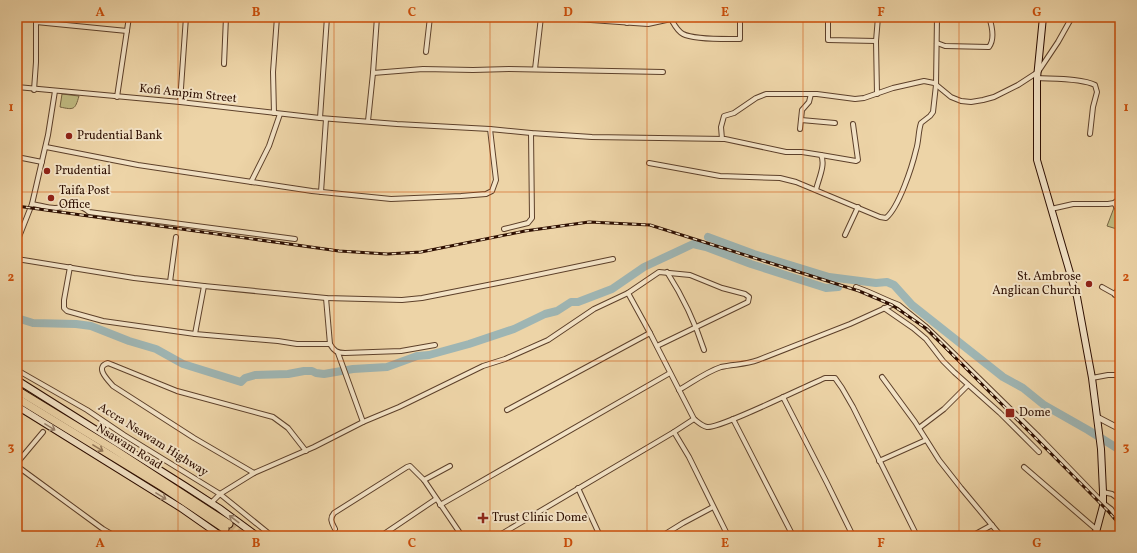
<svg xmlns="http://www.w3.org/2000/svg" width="1137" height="553" viewBox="0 0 1137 553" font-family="Vollkorn,serif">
  <rect width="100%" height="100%" fill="#edd4a7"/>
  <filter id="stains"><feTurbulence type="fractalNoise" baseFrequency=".005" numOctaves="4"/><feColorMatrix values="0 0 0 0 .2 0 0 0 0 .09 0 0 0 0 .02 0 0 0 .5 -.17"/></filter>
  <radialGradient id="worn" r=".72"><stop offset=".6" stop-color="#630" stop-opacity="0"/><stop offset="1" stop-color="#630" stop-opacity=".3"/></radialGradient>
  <!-- green -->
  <g fill="#c0bb82" stroke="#766442">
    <path d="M 62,94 L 79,96 C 75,110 74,110 60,107 Z"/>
    <polygon points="1120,192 1120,230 1107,226"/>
  </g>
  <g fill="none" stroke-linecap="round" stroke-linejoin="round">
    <!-- stream -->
    <polyline stroke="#71726c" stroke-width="1.5" points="843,278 844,282"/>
    <!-- river -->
    <g stroke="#9eb5b3" stroke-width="8">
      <polyline points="708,237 754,254 829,277 876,283 887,282 894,285 912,305 1003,377 1023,388 1044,405 1088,430 1120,450"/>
      <polyline points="17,318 33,323 76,324 91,326 129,341 156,349 183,364 241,382 245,378 255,375 288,374 304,371 312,371 316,373 324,374 353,369 387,367 417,356 429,355 469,344 514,329 545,314 557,311 571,302 578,302 612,289 644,267 693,244 706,247 751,264 826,288 838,287"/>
    </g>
    <!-- trunk-tunnel -->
    <g stroke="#d0b68e" stroke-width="7" stroke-dasharray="7 3.5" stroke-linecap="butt">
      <polyline points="229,524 243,536"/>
      <polyline points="225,529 234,536"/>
    </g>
    <defs>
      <g id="minor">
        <polyline points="548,17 648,24 671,19 672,17"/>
        <polyline points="828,17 828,40 876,41"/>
        <path d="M 671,19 C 674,24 677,31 683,34 C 694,40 727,39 740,39 L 740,17"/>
        <polyline points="36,22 127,31"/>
        <polyline points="627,23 627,17"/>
        <path d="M 937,43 L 945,46 L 989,47 C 995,39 992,26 989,17"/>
        <polyline points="426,52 430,17"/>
        <polyline points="224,64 226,17"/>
        <polyline points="535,69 541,17"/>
        <polyline points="373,73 423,69 473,70 509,69 663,72"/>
        <path d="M 1037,78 C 1052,79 1082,78 1095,85 L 1097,92 L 1093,107 L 1090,134"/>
        <path d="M 17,87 L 180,102 L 320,118 L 397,124 L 490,129 L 531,133 L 592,137 L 725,139 L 786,152 L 802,152 L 821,155 C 826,165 818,180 816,190"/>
        <polyline points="34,90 36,62 36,17"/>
        <polyline points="877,94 876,41 878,17"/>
        <polyline points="117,97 129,17"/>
        <polyline points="180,102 186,17"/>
        <polyline points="274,113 273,72 277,17"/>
        <polyline points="320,118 327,17"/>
        <polyline points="801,120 835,123"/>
        <polyline points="368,121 373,73 377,17"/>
        <polyline points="800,129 802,110 809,102 811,94"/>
        <polyline points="722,139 721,127 724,116 734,113 756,98 766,94 817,94 855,99 864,98 893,88 924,81 934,83 951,97 961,101 971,102 983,100 994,97 1018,85 1038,72 1058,42 1072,17"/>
        <polyline points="46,147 138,165 312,191 391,199 461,196 486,194 492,191 496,180 490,129"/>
        <polyline points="821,155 856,161 858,160 853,124"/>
        <polyline points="17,157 42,162"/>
        <path d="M 649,163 L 720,176 L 780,178 L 796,182 L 880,217 L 886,218 C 899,207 912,167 916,150 C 919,141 918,132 921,123 L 930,116 L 933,112 L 936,85 L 937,17"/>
        <polyline points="251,182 269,146 280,114"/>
        <polyline points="321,192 326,119"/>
        <polyline points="1114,203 1120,213"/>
        <path d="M 32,204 C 39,205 48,208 55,208 C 67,207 78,202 89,212 L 295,239"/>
        <polyline points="1051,209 1073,204 1108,204 1114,203 1120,198"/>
        <polyline points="504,229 528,223 532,218 531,133"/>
        <polyline points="845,235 858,207"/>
        <polyline points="17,242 32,204 48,135 55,91"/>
        <polyline points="17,259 134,278 204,286 326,298 402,300 422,298 503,282 613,259"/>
        <path d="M 70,267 L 64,300 L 64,308 L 67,311 L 103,321 L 195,334 L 278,341 L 297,344 L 330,344 C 334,351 337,353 345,353 L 401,351 L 435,345"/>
        <path d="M 667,272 C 683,297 695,322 704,350"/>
        <polyline points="170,282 176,237"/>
        <path d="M 856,287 C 871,292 885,300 899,305 L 925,326 L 944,344 L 1039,437 L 1103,503 L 1111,509 L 1120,522"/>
        <polyline points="1102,287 1120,297"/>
        <path d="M 628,293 L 650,333 L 694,419 C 698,422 702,426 707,427 C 719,429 808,385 825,378 L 835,378 L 842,388 L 853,407 L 917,536"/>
        <polyline points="1115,295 1120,285"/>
        <polyline points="326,298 330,344"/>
        <polyline points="884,308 913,328 926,339 943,361 954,372 1000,413 1039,452"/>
        <polyline points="195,334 204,286"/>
        <polyline points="338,353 363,422"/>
        <polyline points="17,370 87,410 124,435 220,494 272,536"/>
        <polyline points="882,377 915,422 939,460 961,488 1001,536"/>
        <polyline points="1092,378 1108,375 1120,375"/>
        <path d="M 679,390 C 693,382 706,372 721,367 C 733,364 745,365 758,360 L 850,324 L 894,304"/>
        <polyline points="783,397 827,483 853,536"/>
        <polyline points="507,410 650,333"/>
        <polyline points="733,419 793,536"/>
        <polyline points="919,428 944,409 968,385"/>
        <polyline points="674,432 689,457 728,536"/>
        <polyline points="879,461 926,440"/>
        <polyline points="17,463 43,432"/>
        <polyline points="17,466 103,529 115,536"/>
        <polyline points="1024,467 1097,530"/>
        <path d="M 254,473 L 194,438 L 113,386 C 108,380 94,367 108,363 L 177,391 L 273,417 L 288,428 L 306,451"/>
        <polyline points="424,480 450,466"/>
        <polyline points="578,488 600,536"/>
        <polyline points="1103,492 1112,494 1120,500"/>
        <polyline points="211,503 220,494 254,473 314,447 363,422 399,407 483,366 505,359 548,340 594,309 628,293 659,272 690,275 722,288 745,294 749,297 748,302 657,346"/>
        <polyline points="440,505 670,373"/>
        <path d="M 335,529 C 332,523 329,519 334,513 L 407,467 L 410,466 L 424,480 L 462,536"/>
        <polyline points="17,530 26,536"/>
        <polyline points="381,536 436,499"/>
        <polyline points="498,536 674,432 694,419"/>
        <polyline points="662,536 683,523 713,507"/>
        <polyline points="972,536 992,525"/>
      </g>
      <polyline id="tertiary" points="1097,417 1120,429"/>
      <g id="secondary">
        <polyline points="1043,17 1037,78 1037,160 1077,297 1092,378 1101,449 1103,492 1103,506 1095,536"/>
        <polyline points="17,380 185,486 219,508 257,536"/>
        <polyline points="17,406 181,508 221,536"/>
      </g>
      <g id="trunk">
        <polyline points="17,390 112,448 229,524"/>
        <polyline points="17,398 164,488 225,529"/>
      </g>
    </defs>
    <!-- minor casing -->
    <use href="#minor" stroke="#5d402a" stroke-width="6"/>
    <!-- tertiary casing -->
    <use href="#tertiary" stroke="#5d402a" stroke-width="7"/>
    <!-- secondary casing -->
    <use href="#secondary" stroke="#2d0e01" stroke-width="8"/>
    <!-- trunk casing -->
    <use href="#trunk" stroke="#2d0e01" stroke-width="9"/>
    <!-- minor -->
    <use href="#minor" stroke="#f3e3c6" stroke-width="4"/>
    <!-- tertiary -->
    <use href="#tertiary" stroke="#f3e3c6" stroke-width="5"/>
    <!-- secondary -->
    <use href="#secondary" stroke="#f3e3c6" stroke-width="6"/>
    <!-- trunk -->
    <use href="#trunk" stroke="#edd4a7" stroke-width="7"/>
    <defs>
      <polyline id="rail" points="17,206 339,251 387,254 421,252 525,231 589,222 650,225 859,291 892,305 927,329 1108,511 1120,525"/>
    </defs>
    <!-- rail casing -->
    <use href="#rail" stroke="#2d0e01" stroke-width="3"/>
    <!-- rail -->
    <use href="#rail" stroke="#f3e3c6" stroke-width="1.5" stroke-dasharray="4.5" stroke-linecap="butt"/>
  </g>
  <!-- one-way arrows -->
  <defs><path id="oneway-shaft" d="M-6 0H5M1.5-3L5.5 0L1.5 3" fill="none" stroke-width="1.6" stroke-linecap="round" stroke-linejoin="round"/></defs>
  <g stroke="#9a836d">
    <use href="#oneway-shaft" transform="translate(50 427) rotate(32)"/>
    <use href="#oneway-shaft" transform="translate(161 496) rotate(32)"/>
    <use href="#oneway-shaft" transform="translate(234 519) rotate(-143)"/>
  </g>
  <use stroke="#977b5c" href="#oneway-shaft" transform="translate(98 448) rotate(32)"/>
  <!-- grid -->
  <path fill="none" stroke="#cc4e0a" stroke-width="1" stroke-opacity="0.55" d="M 178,17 L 178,536M 334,17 L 334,536M 490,17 L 490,536M 647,17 L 647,536M 803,17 L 803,536M 959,17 L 959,536M 17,192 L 1120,192M 17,361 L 1120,361"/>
  <!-- markers -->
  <g fill="#8f2418" stroke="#f3e3c6" stroke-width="1.5">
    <circle cx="69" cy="136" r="4"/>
    <circle cx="47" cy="171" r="4"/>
    <circle cx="51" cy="198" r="4"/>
    <circle cx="1089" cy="284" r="4"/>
    <rect x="1005" y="408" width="10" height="10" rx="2"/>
    <path d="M481 512h4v4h4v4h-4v4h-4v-4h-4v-4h4z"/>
  </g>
  <g text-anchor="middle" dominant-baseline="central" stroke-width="4" stroke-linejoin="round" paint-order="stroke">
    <!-- street labels -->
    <g font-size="12" fill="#2d0e01" stroke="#f3e3c6">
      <text transform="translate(188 94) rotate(6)">Kofi Ampim Street</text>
      <text transform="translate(153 440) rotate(32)">Accra Nsawam Highway</text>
      <text transform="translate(129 447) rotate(32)">Nsawam Road</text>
    </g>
    <!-- poi labels -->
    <g font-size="12" fill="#2d0e01" stroke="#f3e3c6" text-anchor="start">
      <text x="77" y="136">Prudential Bank</text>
      <text x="55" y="171">Prudential</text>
      <text x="59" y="191">Taifa Post<tspan x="59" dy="14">Office</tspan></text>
      <text x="1081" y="277" text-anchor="end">St. Ambrose<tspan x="1081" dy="14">Anglican Church</tspan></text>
      <text x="1019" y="413">Dome</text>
      <text x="492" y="518">Trust Clinic Dome</text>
    </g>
  </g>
  <!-- margin -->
  <rect width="1137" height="553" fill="none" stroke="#edd4a7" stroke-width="44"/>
  <rect x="22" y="22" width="1093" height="509" fill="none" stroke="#cc4e0a" stroke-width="1.5"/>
  <g font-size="13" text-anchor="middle" font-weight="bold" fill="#cc4e0a">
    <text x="100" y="16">A</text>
    <text x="256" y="16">B</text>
    <text x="412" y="16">C</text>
    <text x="568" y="16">D</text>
    <text x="725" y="16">E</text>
    <text x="881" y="16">F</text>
    <text x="1037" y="16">G</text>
    <text x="11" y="111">1</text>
    <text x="1126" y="111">1</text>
    <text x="11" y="281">2</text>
    <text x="1126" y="281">2</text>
    <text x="11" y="451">3</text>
    <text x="1126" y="451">3</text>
    <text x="100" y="547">A</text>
    <text x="256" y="547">B</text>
    <text x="412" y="547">C</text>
    <text x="568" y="547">D</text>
    <text x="725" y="547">E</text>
    <text x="881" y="547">F</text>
    <text x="1037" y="547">G</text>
  </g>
  <rect width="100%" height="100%" filter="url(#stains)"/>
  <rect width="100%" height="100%" fill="url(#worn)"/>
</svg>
